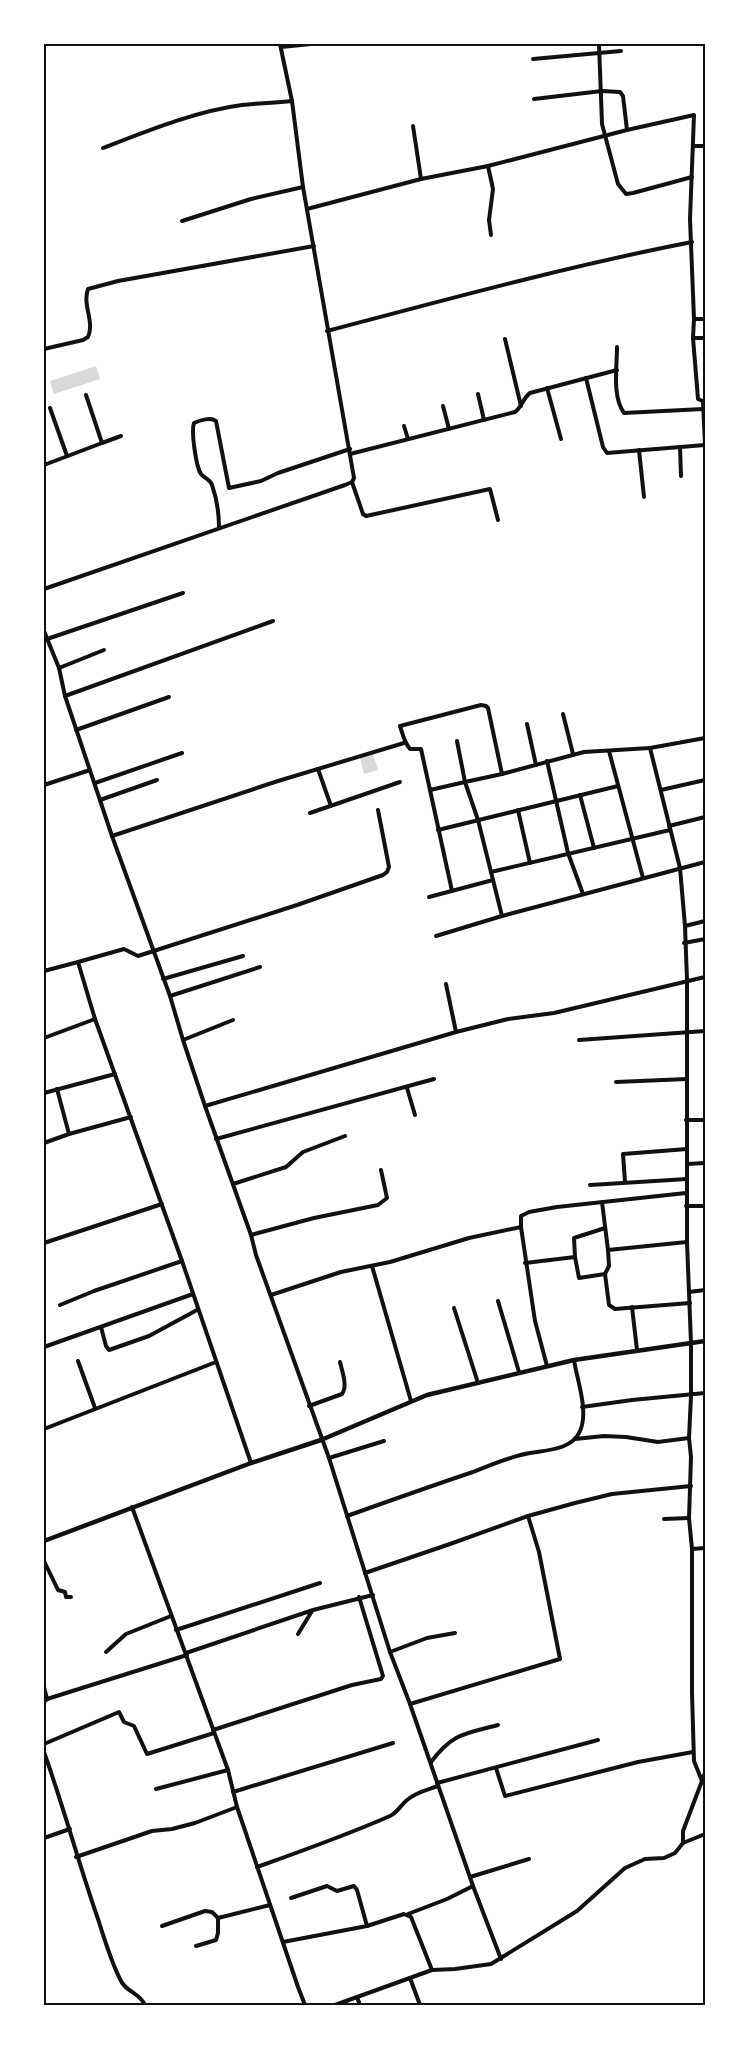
<svg xmlns="http://www.w3.org/2000/svg" width="749" height="2049" viewBox="0 0 749 2049" font-family="'Space Grotesk',sans-serif">
  <rect width="100%" height="100%" fill="#fff"/>
  <!-- water -->
  <g fill="#d9d9d9">
    <polygon points="96,366 100,379 54,394 50,381"/>
    <polygon points="373,754 378,770 364,774 360,758"/>
  </g>
  <g fill="none" stroke-linecap="round" stroke-linejoin="round">
    <!-- minor -->
    <g stroke="#111" stroke-width="4">
      <polyline points="599,44 602,124 618,184 626,194 633,193 692,177"/>
      <polyline points="281,47 311,44"/>
      <polyline points="533,59 621,51"/>
      <polyline points="534,99 602,91 620,92 623,96 627,130"/>
      <polyline points="413,126 421,179"/>
      <polyline points="693,146 705,146"/>
      <path d="M 103,148 C 147,131 196,111 242,105 C 258,103 275,103 292,101"/>
      <polyline points="488,166 493,189 489,220 491,235"/>
      <polyline points="307,209 421,179 488,166 627,130 694,115 690,219 694,319 693,338 698,399 705,402"/>
      <polyline points="182,221 251,199 303,187"/>
      <polyline points="694,319 705,319"/>
      <path d="M 327,331 C 448,299 569,266 692,242"/>
      <polyline points="693,338 705,338"/>
      <polyline points="505,339 521,406"/>
      <path d="M 617,347 C 617,367 612,397 624,413 L 703,409"/>
      <path d="M 44,349 L 83,340 L 88,337 C 95,322 82,305 88,289 L 118,281 L 314,246"/>
      <polyline points="586,378 603,447 607,453 705,445"/>
      <polyline points="547,388 561,439"/>
      <polyline points="478,394 484,420"/>
      <polyline points="703,401 705,445"/>
      <polyline points="443,406 449,429"/>
      <polyline points="50,408 67,456"/>
      <polyline points="404,426 408,439"/>
      <polyline points="102,443 121,436"/>
      <polyline points="680,447 681,476"/>
      <polyline points="639,450 644,497"/>
      <path d="M 350,454 L 515,412 C 522,407 523,398 530,393 L 617,370"/>
      <polyline points="44,465 102,443 86,395"/>
      <polyline points="352,482 363,514 366,516 490,489 498,520"/>
      <path d="M 219,528 C 219,514 217,499 212,485 C 210,479 205,479 201,474 C 196,467 191,431 194,423 C 200,420 211,417 216,421 L 229,488 L 261,481 L 278,473 L 350,449"/>
      <polyline points="44,589 345,485 352,482 354,478 303,187 292,101 280,44"/>
      <polyline points="44,631 59,668 65,696 112,836 170,996 183,1040 205,1106 251,1235 256,1255 329,1458 390,1652 410,1704 473,1886 501,1959"/>
      <polyline points="47,639 183,593"/>
      <polyline points="59,668 104,650"/>
      <polyline points="65,696 273,621"/>
      <polyline points="563,714 573,754"/>
      <polyline points="527,724 536,765"/>
      <polyline points="76,730 169,697"/>
      <polyline points="705,738 650,748 584,752 502,774 465,782 478,820 502,916 705,862"/>
      <path d="M 457,741 L 465,782 L 430,790 L 421,749 L 410,749 C 404,742 403,735 400,726 L 481,705 L 486,706 L 488,708 L 502,774"/>
      <polyline points="650,748 680,868 685,926 687,980 687,1242 691,1343 691,1396 689,1438 691,1457 689,1518 692,1549 692,1693 694,1761 702,1781"/>
      <polyline points="609,751 643,878"/>
      <polyline points="547,761 568,853 583,894"/>
      <polyline points="318,769 331,806"/>
      <polyline points="95,783 182,753"/>
      <polyline points="44,785 90,770"/>
      <polyline points="430,790 452,891"/>
      <polyline points="661,790 705,780"/>
      <polyline points="580,795 594,848"/>
      <polyline points="100,800 157,780"/>
      <polyline points="518,810 530,863"/>
      <polyline points="310,813 400,782"/>
      <polyline points="669,826 705,817"/>
      <polyline points="438,830 618,786"/>
      <polyline points="112,836 278,781 404,743"/>
      <polyline points="491,872 670,830"/>
      <polyline points="429,897 493,880"/>
      <polyline points="685,926 705,921"/>
      <polyline points="436,936 502,916"/>
      <polyline points="684,943 705,939"/>
      <polyline points="78,962 124,949 138,956 297,905 383,875 387,872 389,867 378,810"/>
      <polyline points="44,971 78,962 95,1019 182,1261 251,1463"/>
      <polyline points="163,979 243,956"/>
      <polyline points="446,984 456,1032"/>
      <polyline points="170,996 260,967"/>
      <polyline points="44,1038 95,1019"/>
      <polyline points="183,1040 233,1020"/>
      <polyline points="579,1040 705,1031"/>
      <polyline points="616,1082 687,1079"/>
      <polyline points="407,1088 415,1115"/>
      <polyline points="44,1093 115,1074"/>
      <polyline points="205,1106 456,1032 508,1019 554,1013 705,977"/>
      <polyline points="686,1120 705,1120"/>
      <polyline points="69,1134 131,1117"/>
      <polyline points="216,1139 434,1079"/>
      <polyline points="44,1143 69,1134 57,1089"/>
      <polyline points="687,1164 705,1163"/>
      <polyline points="625,1182 623,1154 687,1149"/>
      <polyline points="233,1184 286,1167 303,1152 345,1136"/>
      <polyline points="590,1185 687,1179"/>
      <polyline points="602,1202 608,1250"/>
      <polyline points="686,1206 705,1206"/>
      <polyline points="521,1227 535,1321 547,1366"/>
      <polyline points="251,1235 314,1218 378,1205 387,1198 381,1170"/>
      <polyline points="687,1242 608,1250 609,1266 605,1274 609,1305 615,1309 690,1303"/>
      <polyline points="44,1243 162,1204"/>
      <polyline points="575,1257 574,1238 605,1228"/>
      <polyline points="525,1263 575,1257 579,1278 605,1274"/>
      <polyline points="372,1266 411,1401"/>
      <polyline points="689,1292 705,1290"/>
      <polyline points="271,1295 341,1272 390,1262 469,1238 521,1227 521,1216 529,1212 557,1207 686,1193"/>
      <polyline points="498,1301 519,1372"/>
      <polyline points="60,1305 94,1291 182,1261"/>
      <polyline points="632,1307 637,1350"/>
      <polyline points="454,1308 478,1383"/>
      <polyline points="101,1327 106,1346 109,1350 149,1336 197,1310"/>
      <polyline points="44,1347 193,1294"/>
      <polyline points="78,1361 95,1408"/>
      <path d="M 309,1406 L 342,1394 C 348,1386 342,1371 340,1362"/>
      <polyline points="582,1407 632,1400 705,1393"/>
      <polyline points="44,1429 216,1362"/>
      <polyline points="575,1439 604,1436 626,1437 658,1442 689,1438"/>
      <polyline points="329,1458 384,1441"/>
      <polyline points="132,1507 228,1770 237,1807 298,1987 305,2005"/>
      <path d="M 347,1516 C 389,1501 431,1486 473,1472 C 491,1465 511,1456 530,1453 C 547,1450 572,1450 580,1431 C 589,1411 577,1380 574,1360"/>
      <polyline points="664,1519 689,1518"/>
      <polyline points="692,1549 705,1548"/>
      <polyline points="44,1561 58,1590 65,1592 66,1597 71,1597"/>
      <polyline points="365,1573 450,1544 528,1516 575,1503 612,1494 691,1486"/>
      <polyline points="176,1630 320,1583"/>
      <polyline points="298,1634 312,1611"/>
      <polyline points="106,1652 126,1634 171,1616"/>
      <polyline points="390,1652 427,1638 455,1633"/>
      <polyline points="186,1653 313,1610 373,1595"/>
      <polyline points="44,1687 47,1699"/>
      <polyline points="44,1702 47,1699 187,1655"/>
      <polyline points="410,1704 560,1659 539,1552 528,1516"/>
      <polyline points="213,1730 352,1685 381,1679 383,1676 359,1597"/>
      <polyline points="44,1744 119,1712 124,1722 134,1726 147,1754 214,1733"/>
      <path d="M 44,1752 C 64,1808 79,1865 99,1922 C 105,1941 111,1961 120,1979 C 125,1992 139,1992 145,2005"/>
      <path d="M 431,1762 C 453,1733 464,1734 498,1725"/>
      <polyline points="496,1768 505,1796 638,1762 693,1752"/>
      <polyline points="437,1783 598,1740"/>
      <polyline points="156,1789 228,1770"/>
      <polyline points="233,1792 393,1743"/>
      <polyline points="44,1838 70,1829"/>
      <polyline points="683,1843 705,1834"/>
      <polyline points="76,1857 152,1831 172,1829 195,1823 237,1807"/>
      <path d="M 257,1867 C 302,1851 347,1835 390,1816 C 397,1813 401,1805 407,1800 C 416,1792 427,1790 438,1786"/>
      <polyline points="470,1877 529,1859"/>
      <polyline points="291,1898 327,1886 337,1891 354,1886 357,1890 367,1926 404,1914 411,1917 432,1970"/>
      <polyline points="408,1914 447,1899 473,1886"/>
      <polyline points="162,1926 205,1911 212,1912 218,1918"/>
      <polyline points="283,1942 367,1926"/>
      <polyline points="196,1946 216,1940 218,1933 218,1918 270,1905"/>
      <polyline points="410,1978 420,2005"/>
      <polyline points="357,1997 360,2005"/>
      <polyline points="335,2005 432,1970 455,1969 491,1964 577,1911 625,1868 645,1859 664,1858 675,1853 683,1843 683,1831 705,1773"/>
    </g>
    <!-- tertiary -->
    <polyline stroke="#111" stroke-width="4.5" points="44,1541 251,1463 321,1440 427,1395 574,1360 705,1341"/>
  </g>
  <!-- border -->
  <rect width="749" height="2049" fill="none" stroke="#ffffff" stroke-width="90"/>
  <rect x="45" y="45" width="659" height="1959" fill="none" stroke="#111" stroke-width="2"/>
</svg>
